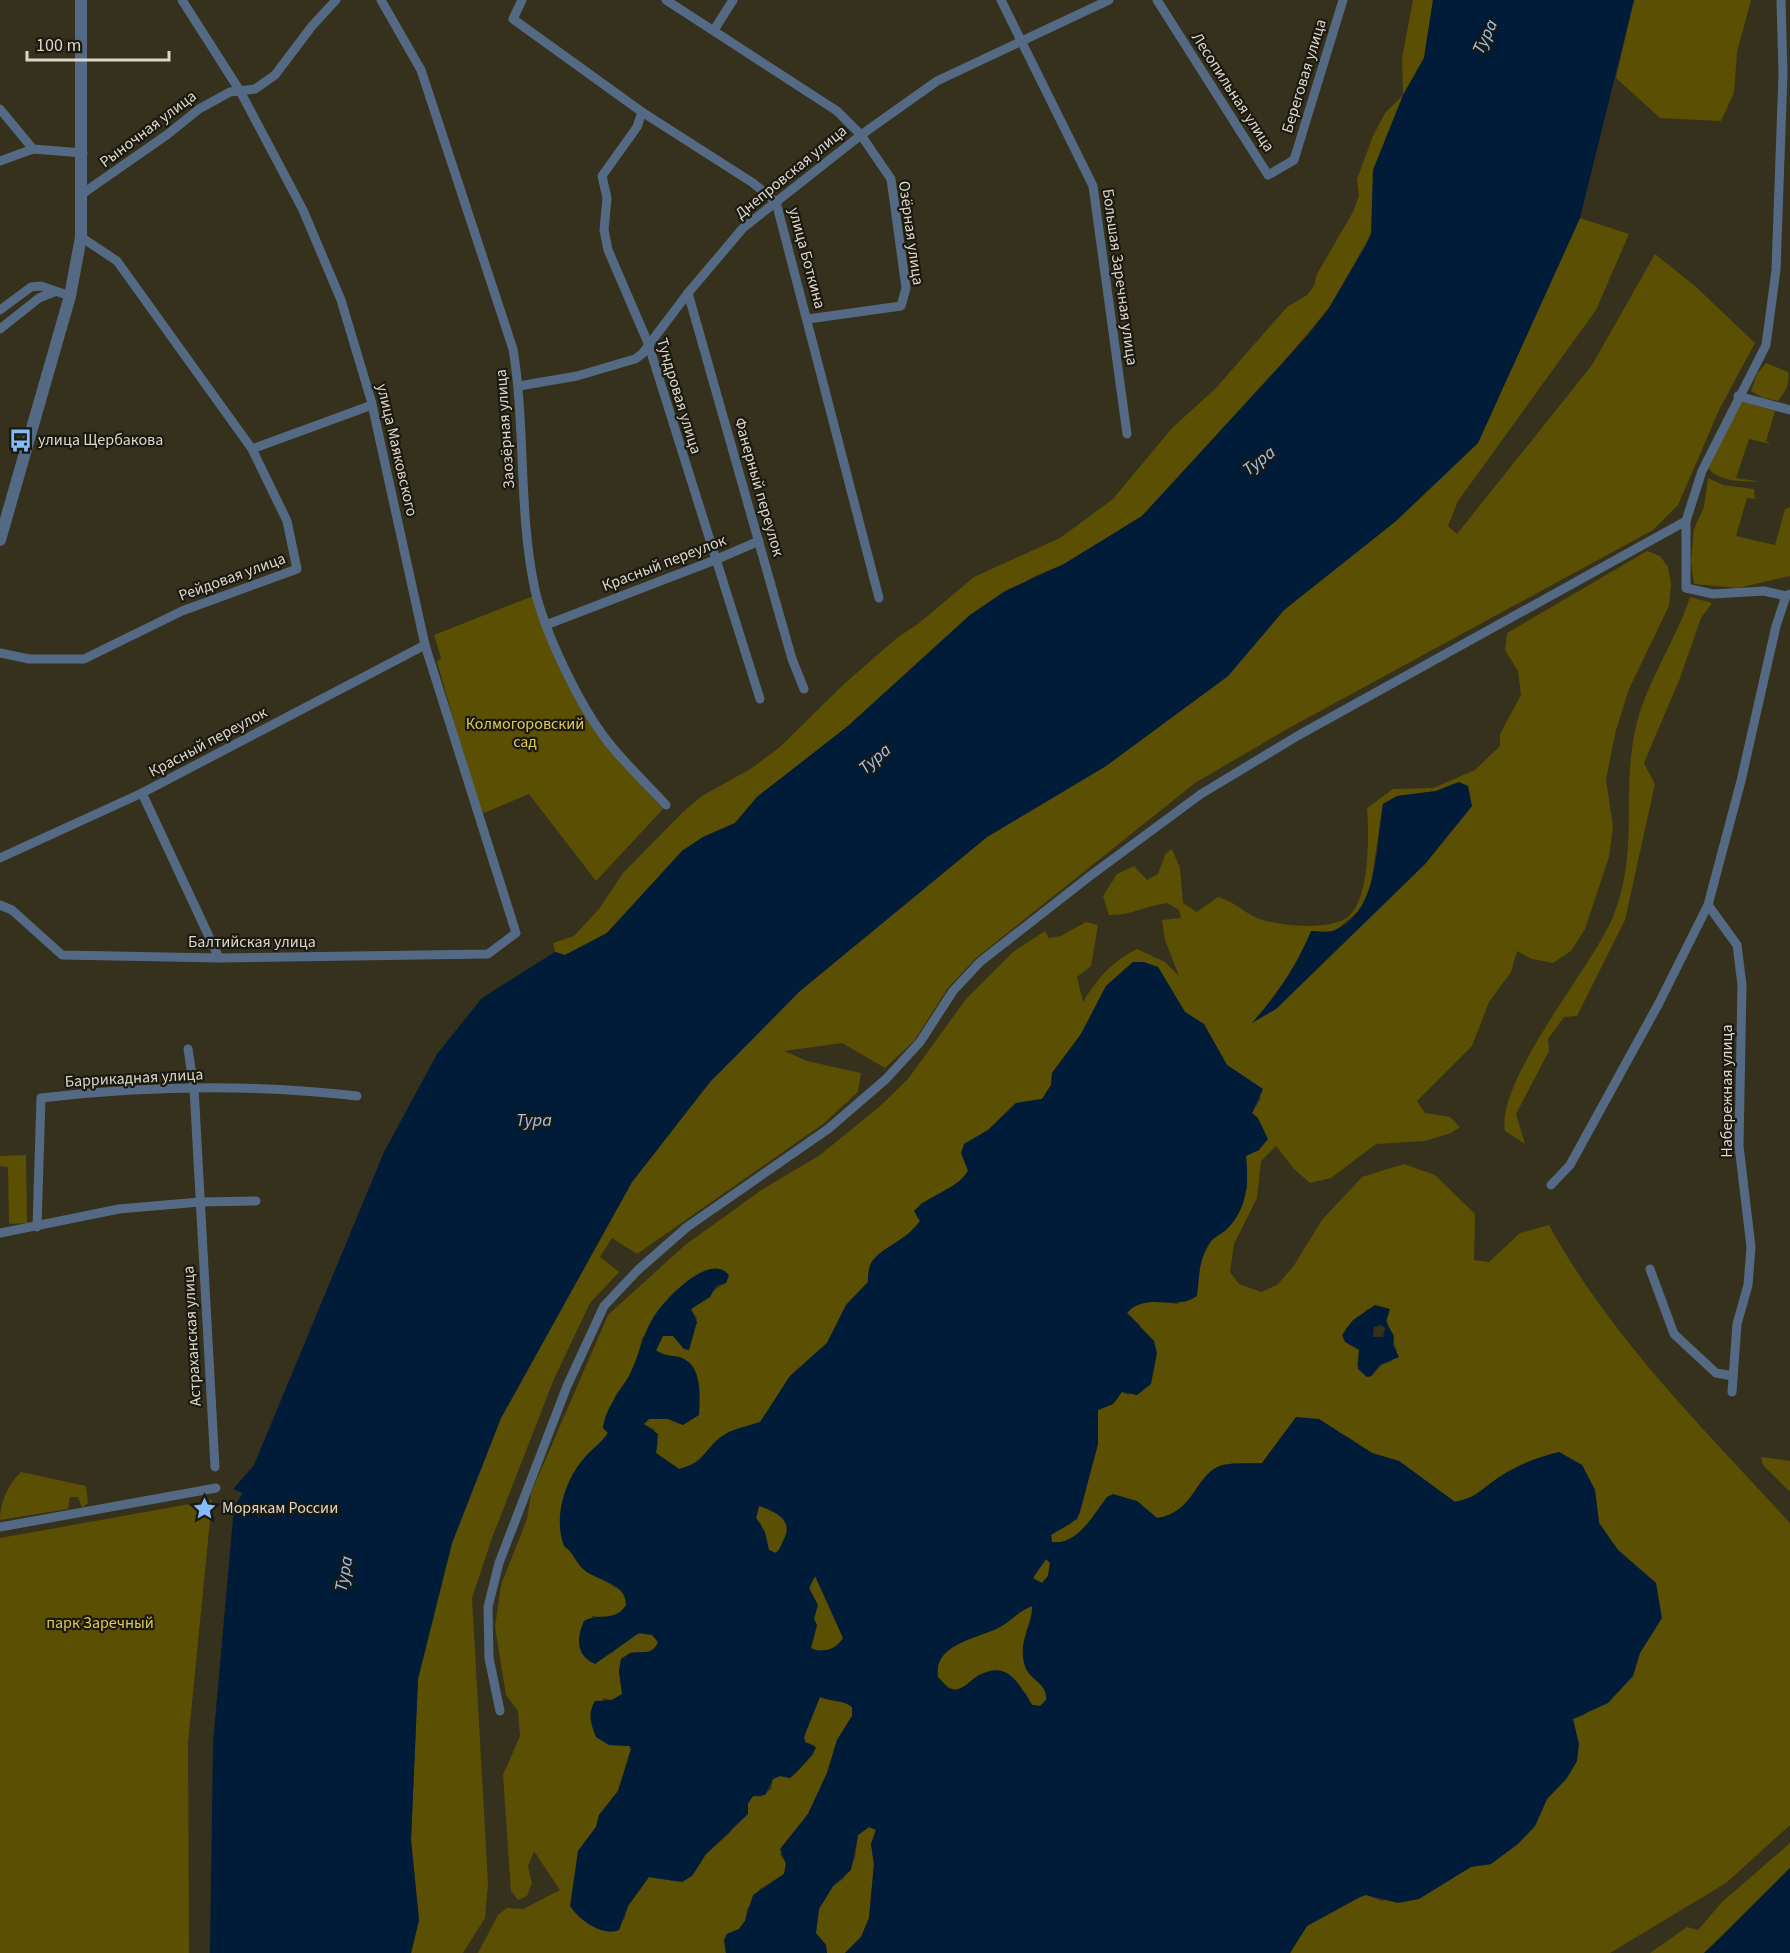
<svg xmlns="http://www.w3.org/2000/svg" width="1790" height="1953" viewBox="0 0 1790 1953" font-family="'Source Sans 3',sans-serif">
  <rect width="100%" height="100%" fill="#35311c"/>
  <!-- green -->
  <g fill="#5b4f03" fill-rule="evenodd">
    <polygon points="1413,0 1433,0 1424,58 1403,95 1371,234 1329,308 1270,378 1142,516 1064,564 1035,576 970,615 848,726 757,797 735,823 703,837 682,851 607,933 565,955 555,952 553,943 574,936 599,909 623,873 683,812 702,796 752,768 780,747 844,684 898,637 918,624 974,577 1060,538 1113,499 1172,428 1216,388 1287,307 1307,295 1314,286 1317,274 1353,212 1359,196 1357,179 1373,136 1385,113 1403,95 1402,58"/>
    <polygon points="1634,0 1751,0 1737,52 1734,93 1721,121 1660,118 1616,78"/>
    <polygon points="1580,218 1629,234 1596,310 1458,501 1448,526 1457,534 1592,365 1655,254 1695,286 1755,343 1720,408 1678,505 1653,530 1289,728 1195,783 976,958 948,988 914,1041 885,1068 842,1043 784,1051 807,1061 861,1073 858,1092 823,1124 637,1254 612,1238 600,1257 619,1272 590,1303 554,1379 492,1538 472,1598 488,1884 485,1918 463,1953 411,1953 419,1920 411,1840 418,1679 452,1543 501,1418 632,1182 710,1082 800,991 987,837 1106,766 1228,676 1284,610 1396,521 1478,443"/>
    <path d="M 1766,363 L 1788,372 C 1790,385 1785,392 1778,401 L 1763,398 L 1751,391 L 1757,374 Z"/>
    <path d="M 1741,401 L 1775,411 L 1766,441 L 1771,444 L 1749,439 L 1736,478 L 1763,482 C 1746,481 1717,483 1708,467 Z"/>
    <polygon points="1708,478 1723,485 1754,489 1755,499 1747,498 1736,536 1775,545 1785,509 1790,507 1790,576 1738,588 1694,584 1691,562 1694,529 1704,507"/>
    <path d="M 1647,551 L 1660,556 L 1668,567 L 1671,584 L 1669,606 L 1629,689 L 1616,730 L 1606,779 L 1613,827 L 1609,857 L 1585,929 L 1571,951 L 1553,963 L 1532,959 L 1517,951 L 1511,972 L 1489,1002 L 1472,1046 L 1417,1101 L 1425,1113 L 1450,1117 L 1460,1127 L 1451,1133 L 1425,1141 L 1376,1144 L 1331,1178 L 1310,1183 L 1294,1169 L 1276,1146 L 1261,1161 L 1257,1198 L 1234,1244 L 1230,1272 L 1239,1284 L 1261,1292 L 1277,1285 L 1293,1267 L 1322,1220 L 1362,1177 L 1404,1164 L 1435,1175 L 1475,1214 L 1474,1260 L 1489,1262 L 1520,1233 L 1549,1225 C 1610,1337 1705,1430 1790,1523 L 1790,1825 L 1726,1883 L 1610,1953 L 1290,1953 L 1307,1926 L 1360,1897 L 1366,1895 L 1382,1901 L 1451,1878 L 1471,1867 L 1491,1864 L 1535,1826 L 1547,1799 L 1567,1778 L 1573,1719 L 1584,1715 L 1633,1676 L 1656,1583 L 1618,1550 L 1599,1523 L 1595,1490 L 1582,1465 L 1559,1452 C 1535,1459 1511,1467 1491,1483 C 1475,1495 1477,1497 1455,1502 L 1399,1461 L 1372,1453 L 1348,1437 L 1285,1432 L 1262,1463 C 1250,1464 1231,1462 1220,1466 C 1197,1475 1195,1513 1157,1518 L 1137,1501 L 1107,1497 C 1094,1514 1077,1546 1052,1542 L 1051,1535 L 1072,1523 L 1086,1485 L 1098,1444 L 1098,1410 L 1113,1404 L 1122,1392 L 1129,1395 L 1140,1325 L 1127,1313 C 1140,1298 1160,1302 1178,1304 L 1211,1241 L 1224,1231 L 1247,1189 L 1246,1155 L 1259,1150 L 1252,1113 L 1261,1098 L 1248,1079 L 1227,1065 L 1204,1025 L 1185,1012 L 1158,967 L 1133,962 L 1106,986 L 1081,1034 L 1052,1073 L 1051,1085 L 1042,1099 L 1016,1103 L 988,1130 L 964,1144 L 968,1171 L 961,1181 L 920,1204 L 917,1217 L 920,1221 C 900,1248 869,1248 868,1282 L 846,1305 L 827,1343 L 790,1376 L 760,1423 C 745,1427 728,1430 716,1441 C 703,1455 699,1464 679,1469 L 656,1453 L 658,1443 L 654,1429 L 643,1424 L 649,1419 L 668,1419 L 683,1425 L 681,1357 L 662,1355 L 656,1350 L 663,1336 L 674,1336 L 684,1349 L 697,1318 L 691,1310 C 696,1304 720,1285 726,1283 L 729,1275 L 642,1338 L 638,1356 L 628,1378 L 616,1394 L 603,1428 L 608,1432 L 564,1546 L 572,1552 L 581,1567 L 625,1593 L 626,1605 C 617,1619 607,1618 592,1616 L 611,1654 C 622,1643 635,1628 652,1635 L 658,1642 C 652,1657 642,1650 630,1653 L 621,1659 L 619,1671 L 622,1694 L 612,1700 L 603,1698 L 609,1745 L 629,1746 L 631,1749 L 618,1791 L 599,1815 L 596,1827 L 578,1851 L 571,1906 L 590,1925 L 624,1920 L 628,1906 L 649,1877 L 674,1881 L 692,1876 L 706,1854 L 729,1834 L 753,1796 L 761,1797 L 771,1789 L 773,1779 L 780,1776 L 790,1778 L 814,1754 L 814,1745 L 805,1742 L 804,1738 L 817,1699 L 820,1697 C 831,1702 842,1699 852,1707 L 852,1716 L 837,1740 L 827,1773 L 808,1814 L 780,1854 L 786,1863 L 784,1874 L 760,1889 L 747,1909 L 745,1921 L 739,1929 L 727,1934 L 724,1940 L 726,1953 L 478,1953 L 498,1915 L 507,1908 L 523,1909 L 560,1890 L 534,1851 L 528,1866 L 532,1883 L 527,1896 L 518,1900 L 511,1891 L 503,1775 L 520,1736 L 518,1711 L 506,1695 L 495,1627 L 501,1585 L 527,1519 L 531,1493 L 608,1315 L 685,1245 L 763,1189 L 820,1155 L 879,1107 L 908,1079 L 966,999 L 1013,952 L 1045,931 L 1049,938 L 1061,936 L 1086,922 L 1098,925 L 1091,966 L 1077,977 L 1083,1002 C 1098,978 1111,962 1137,949 L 1165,962 L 1179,976 L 1165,940 L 1162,920 L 1181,918 L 1179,910 L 1167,903 C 1146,906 1129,916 1109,915 L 1103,896 L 1117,874 L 1134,866 L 1147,880 L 1158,874 L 1166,853 L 1172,849 L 1180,868 L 1183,903 L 1197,912 L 1218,897 C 1235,901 1247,916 1263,920 C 1283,926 1332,931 1349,916 C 1370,897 1369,835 1367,808 L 1393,789 L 1433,788 L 1475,770 L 1500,746 L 1500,734 L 1521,695 L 1518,671 L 1505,650 L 1507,633 ZM 1459,782 L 1472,806 L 1425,864 L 1276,1009 L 1254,1021 L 1282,989 L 1299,961 L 1361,909 L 1370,890 L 1383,804 L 1397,796 L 1436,791 ZM 1368,1309 L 1386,1318 L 1397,1352 L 1392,1361 L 1381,1365 L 1372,1376 L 1367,1377 L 1357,1365 L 1359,1350 L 1345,1329 Z"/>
    <path d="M 533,596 C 548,646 570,698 602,740 C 621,764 643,786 663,809 L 596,881 L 529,794 L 484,813 L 478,805 L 437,662 L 441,658 L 434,635 Z"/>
    <path d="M 1690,597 L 1712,603 L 1701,618 L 1680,678 L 1644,763 L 1655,784 L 1625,920 L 1577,1016 L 1564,1017 L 1548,1039 L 1549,1051 L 1516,1114 L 1525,1144 L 1505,1131 C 1496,1080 1590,970 1612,919 C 1640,853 1621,797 1635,731 C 1645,683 1675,643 1690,597 Z"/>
    <polygon points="26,1155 27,1223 9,1224 8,1167 0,1166 0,1156"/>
    <polygon points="1761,1457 1790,1461 1790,1492 1763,1465"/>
    <path d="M 21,1472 L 86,1486 L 88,1503 L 82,1508 L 78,1497 L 70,1497 L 68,1509 L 0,1520 C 0,1503 8,1484 21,1472 Z"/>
    <polygon points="212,1500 188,1743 189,1953 0,1953 0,1538"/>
    <path d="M 759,1506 C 777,1512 795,1521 783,1541 C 781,1546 780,1549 776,1553 L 769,1550 L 761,1524 L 756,1518 Z"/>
    <polygon points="1046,1559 1050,1563 1048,1576 1042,1583 1033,1579 1034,1573"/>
    <path d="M 815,1576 L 818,1579 L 843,1638 C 837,1649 823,1654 811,1648 L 817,1625 L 814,1619 C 818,1605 813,1601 809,1588 Z"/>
    <path d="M 1033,1606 C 1030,1627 1018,1644 1025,1666 C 1029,1680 1049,1683 1046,1700 L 1040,1706 L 1032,1705 L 1026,1693 L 979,1675 C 961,1688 955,1698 938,1677 C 932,1643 980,1638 1000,1627 C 1011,1620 1020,1610 1033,1606 Z"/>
    <polygon points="869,1827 876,1830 871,1844 874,1864 869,1918 861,1937 845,1953 827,1953 826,1945 816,1933 819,1909 833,1886 843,1879 855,1858 858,1835"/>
    <polygon points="1790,1843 1790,1868 1704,1953 1650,1953 1687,1927 1698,1930 1722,1902"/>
  </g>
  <!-- water -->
  <g fill="#011c39" fill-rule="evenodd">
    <polygon points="1433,0 1634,0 1580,218 1478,443 1396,521 1284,610 1228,676 1106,766 987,837 800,991 710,1082 632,1182 501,1418 452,1543 418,1679 411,1840 419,1920 411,1953 210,1953 213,1743 234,1507 243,1493 233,1489 254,1465 384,1152 437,1054 482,998 555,952 565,955 607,933 682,851 703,837 735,823 757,797 848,726 970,615 1005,591 1064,564 1142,516 1309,334 1329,308 1365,247 1371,234 1373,170 1403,95 1424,58"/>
    <path d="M 1459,782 L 1468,786 L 1472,806 L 1425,864 L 1276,1009 L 1252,1023 C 1278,993 1296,967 1311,931 C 1318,931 1329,933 1335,930 C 1379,912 1376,844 1383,804 L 1397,796 L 1436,791 Z"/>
    <path d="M 1133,962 L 1144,962 L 1158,967 L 1185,1012 L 1204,1024 L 1227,1065 L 1263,1089 L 1252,1113 L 1258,1118 L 1268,1139 L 1259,1150 L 1246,1156 C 1249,1184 1247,1210 1226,1230 C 1221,1234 1214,1237 1211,1241 C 1199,1256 1199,1279 1197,1296 C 1175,1312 1146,1291 1127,1313 L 1154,1341 L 1157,1353 L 1151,1384 L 1137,1395 L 1122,1392 L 1113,1404 L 1098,1410 L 1098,1444 L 1080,1512 L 1077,1519 L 1051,1535 L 1052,1542 C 1077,1546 1094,1514 1107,1497 L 1113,1494 L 1137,1501 L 1157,1518 C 1194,1513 1195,1475 1220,1466 C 1231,1462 1250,1464 1262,1463 L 1296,1417 L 1319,1419 L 1372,1453 L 1399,1461 L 1455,1502 C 1475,1497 1476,1494 1491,1483 C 1511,1467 1535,1458 1559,1452 L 1582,1465 L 1595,1490 L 1599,1523 L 1618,1550 L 1656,1583 L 1662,1618 L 1640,1653 L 1633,1676 L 1608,1703 L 1573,1719 L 1579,1744 L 1577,1761 L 1567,1778 L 1547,1799 L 1535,1826 L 1518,1844 L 1491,1864 L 1471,1867 L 1419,1899 L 1398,1903 L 1366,1895 L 1360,1897 L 1307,1926 L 1290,1953 L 845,1953 L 861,1937 L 869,1918 L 874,1864 L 871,1844 L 876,1830 L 869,1827 L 858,1835 L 851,1870 L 833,1886 L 819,1909 L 816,1933 L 826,1945 L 827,1953 L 726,1953 L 724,1940 L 727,1934 L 739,1929 L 745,1921 L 753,1895 L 784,1874 L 786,1864 L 780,1849 L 808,1814 L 827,1773 L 837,1740 L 852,1716 L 852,1707 C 842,1699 831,1702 820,1697 L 804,1737 L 805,1742 L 816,1747 C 814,1754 796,1774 790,1778 L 780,1776 L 773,1779 L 765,1795 L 753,1796 L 748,1803 L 748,1814 L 706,1854 L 692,1876 L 682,1882 L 649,1877 L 628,1906 L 619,1930 C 603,1937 579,1920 570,1906 L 578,1851 L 596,1827 L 599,1815 L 618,1791 L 631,1749 L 629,1746 L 609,1745 L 596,1737 C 591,1724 587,1714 595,1701 L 612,1700 L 622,1694 L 619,1671 L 621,1659 L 630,1653 C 642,1650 652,1657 658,1642 L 652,1635 L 639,1633 L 595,1664 C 576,1656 576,1638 584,1621 C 599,1612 615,1623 626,1605 C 626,1581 596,1582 582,1568 C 575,1561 573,1552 564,1546 C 553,1518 565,1479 585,1457 C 592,1449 602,1442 608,1433 L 603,1428 C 606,1406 620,1393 630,1374 C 639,1356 642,1336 653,1318 C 663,1301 709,1251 729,1275 L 726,1283 L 716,1286 L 710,1297 L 691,1309 L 697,1322 L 689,1350 L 684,1349 L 673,1336 L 663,1336 L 656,1350 C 663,1356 670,1355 678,1357 C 703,1362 700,1396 699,1415 L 683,1425 L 668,1419 L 649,1419 L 644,1424 L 658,1434 L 656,1453 L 679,1469 C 702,1463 701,1456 716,1441 C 728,1429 745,1427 760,1422 L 790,1376 L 827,1343 L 846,1305 L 868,1282 C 868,1275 868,1265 874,1259 C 887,1244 905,1242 920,1221 L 914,1211 C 930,1194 955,1191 968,1171 L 961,1153 L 964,1144 L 988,1130 L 1016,1103 L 1042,1099 L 1051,1085 L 1052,1073 L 1081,1034 L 1106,986 ZM 759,1506 C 777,1512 795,1521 783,1541 C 781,1546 780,1549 776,1553 L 769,1550 L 765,1532 L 756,1518 ZM 1046,1559 L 1050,1563 L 1048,1576 L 1042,1583 L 1033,1578 ZM 815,1576 L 843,1638 C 837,1649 822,1654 811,1648 L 817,1625 L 814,1619 L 818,1605 L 809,1588 ZM 1032,1606 C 1033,1627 1017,1640 1025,1666 C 1029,1680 1048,1683 1046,1700 L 1040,1706 L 1032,1705 C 1019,1686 1010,1659 979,1675 C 970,1680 966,1688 956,1690 L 948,1688 L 938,1677 C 932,1644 980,1638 1000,1627 C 1011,1621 1020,1610 1032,1606 Z"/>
    <path d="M 1375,1305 L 1390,1309 L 1386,1322 L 1394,1336 L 1393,1345 L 1399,1357 L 1380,1365 L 1371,1376 L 1367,1377 L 1358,1369 L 1359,1350 L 1345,1342 L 1342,1335 L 1353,1320 ZM 1381,1325 L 1385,1328 L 1383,1337 L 1373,1337 L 1374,1327 Z"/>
    <polygon points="1790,1868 1790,1953 1704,1953 1715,1943"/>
  </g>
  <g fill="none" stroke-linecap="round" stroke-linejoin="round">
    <!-- minor -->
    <g stroke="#546a84" stroke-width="9">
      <path d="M 381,0 L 421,70 L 513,349 C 526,428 518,511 535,590 C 545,633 578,702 605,738 C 623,762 646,783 666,805"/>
      <polyline points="522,0 513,19 642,112 753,183 776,202 879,598"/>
      <polyline points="666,0 837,111 861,135 891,179 906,288 901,306 808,319"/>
      <polyline points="1001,0 1093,186 1127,434"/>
      <polyline points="1157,0 1268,175 1294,160 1343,0"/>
      <polyline points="1781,0 1783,74 1776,270 1766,345 1702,471 1686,521 1686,588 1713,594 1764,591 1786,596 1790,594"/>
      <polyline points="714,30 733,0"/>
      <polyline points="0,109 33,149 83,153"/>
      <polyline points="642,112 637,127 602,176 607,198 604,230 608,250 648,343 760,699"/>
      <polyline points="0,161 33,149"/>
      <polyline points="82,194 168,134 199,109 230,92 255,89 275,75 312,26 336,0"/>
      <polyline points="688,293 792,659 804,689"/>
      <polyline points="0,310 31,287 41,286 70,296"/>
      <polyline points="0,329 39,298 54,292"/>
      <polyline points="519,386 577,376 635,359 642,354 688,293 743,228 861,135 937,81 1109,0"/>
      <polyline points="1738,396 1790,410"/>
      <polyline points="252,449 372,405"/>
      <polyline points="546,625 715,560 759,541"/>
      <polyline points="0,653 29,659 84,659 182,611 297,569 287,521 252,449 117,261 81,237"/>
      <polyline points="142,793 219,958"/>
      <polyline points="0,858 142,793 425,645"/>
      <polyline points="0,905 12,910 62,955 219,958 488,954 516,933 425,645 371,400 341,300 303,210 240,91 182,0"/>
      <polyline points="1708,905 1737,945 1742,985 1739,1146 1751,1247 1748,1285 1737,1324 1732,1392"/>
      <polyline points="188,1049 194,1088 215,1467"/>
      <polyline points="1551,1185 1570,1165 1659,1003 1708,905 1741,781 1776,626 1786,596"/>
      <path d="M 37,1227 L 41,1098 C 145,1086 254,1084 357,1096"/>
      <polyline points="0,1233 119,1209 200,1202 256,1201"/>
      <polyline points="1650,1269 1674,1334 1716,1373 1733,1376"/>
      <polyline points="0,1527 216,1488"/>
      <polyline points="500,1711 489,1658 488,1607 499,1563 567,1386 604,1306 638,1270 687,1227 828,1129 886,1079 920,1042 953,991 980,962 1090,876 1201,794 1299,735 1686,521"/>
    </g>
    <!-- tertiary -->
    <polyline stroke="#546a84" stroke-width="12" points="0,540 70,296 81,237 81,0"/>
  </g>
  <!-- icons -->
  <defs>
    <symbol id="bus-bare" viewBox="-9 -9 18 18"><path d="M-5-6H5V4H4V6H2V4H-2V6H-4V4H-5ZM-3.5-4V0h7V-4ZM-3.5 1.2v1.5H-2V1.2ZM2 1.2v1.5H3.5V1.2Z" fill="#84bbfb" stroke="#1b1910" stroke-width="2.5" paint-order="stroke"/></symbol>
    <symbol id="sight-bare" viewBox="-9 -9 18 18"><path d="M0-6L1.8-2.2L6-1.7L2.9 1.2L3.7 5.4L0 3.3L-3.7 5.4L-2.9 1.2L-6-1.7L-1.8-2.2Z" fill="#84bbfb" stroke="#1b1910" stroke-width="2.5" paint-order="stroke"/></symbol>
  </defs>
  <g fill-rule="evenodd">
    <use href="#bus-bare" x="4" y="424" width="33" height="33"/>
    <use href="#sight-bare" x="188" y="1492" width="33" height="33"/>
  </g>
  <g text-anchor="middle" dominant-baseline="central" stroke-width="4.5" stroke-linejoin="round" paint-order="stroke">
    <!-- street labels -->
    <g font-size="16" fill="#dad8cb" stroke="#1b1910">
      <text transform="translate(1304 76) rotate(-73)">Береговая улица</text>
      <text transform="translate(1233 92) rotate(57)">Лесопильная улица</text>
      <text transform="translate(148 129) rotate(-37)">Рыночная улица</text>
      <text transform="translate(791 172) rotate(-39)">Днепровская улица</text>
      <text transform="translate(911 233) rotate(82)">Озёрная улица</text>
      <text transform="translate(807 258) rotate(75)">улица Боткина</text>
      <text transform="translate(1120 277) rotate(82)">Большая Заречная улица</text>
      <text transform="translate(679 396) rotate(73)">Тундровая улица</text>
      <text transform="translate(505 429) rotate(-94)">Заозёрная улица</text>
      <text transform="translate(397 450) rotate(77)">улица Маяковского</text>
      <text transform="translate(759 487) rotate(74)">Фанерный переулок</text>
      <text transform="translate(664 563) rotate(-21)">Красный переулок</text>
      <text transform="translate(232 577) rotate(-20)">Рейдовая улица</text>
      <text transform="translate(208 742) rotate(-28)">Красный переулок</text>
      <text x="252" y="942">Балтийская улица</text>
      <text transform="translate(134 1078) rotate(-3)">Баррикадная улица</text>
      <text transform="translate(1727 1091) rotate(-90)">Набережная улица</text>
      <text transform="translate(192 1336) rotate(-93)">Астраханская улица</text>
    </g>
    <!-- poi labels -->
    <g font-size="16" fill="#dad8cb" stroke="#1b1910" text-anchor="start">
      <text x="38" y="440">улица Щербакова</text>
      <text x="222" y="1508">Морякам России</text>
    </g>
    <!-- park labels -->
    <g font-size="16" fill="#dec953" stroke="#1b1910">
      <text x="525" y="724">Колмогоровский<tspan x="525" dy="18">сад</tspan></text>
      <text x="100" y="1623">парк Заречный</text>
    </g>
    <!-- water labels -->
    <g font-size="18" font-style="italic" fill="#9bc5f6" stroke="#1b1910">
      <text transform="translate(1485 37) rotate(-65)">Тура</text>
      <text transform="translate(1259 461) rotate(-38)">Тура</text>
      <text transform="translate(875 759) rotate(-41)">Тура</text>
      <text x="534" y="1120">Тура</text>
      <text transform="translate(344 1574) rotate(-80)">Тура</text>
    </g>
  </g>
  <!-- scale -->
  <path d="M27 51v9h142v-9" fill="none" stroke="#dad8cb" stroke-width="3"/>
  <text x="36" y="51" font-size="18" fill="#dad8cb" stroke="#1b1910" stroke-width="4.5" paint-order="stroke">100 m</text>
</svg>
